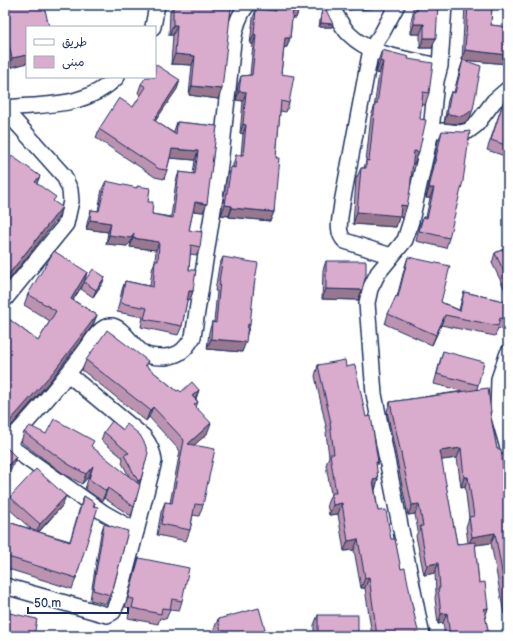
<svg xmlns="http://www.w3.org/2000/svg" width="513" height="641" viewBox="0 0 513 641" font-family="'Balsamiq Sans','Playpen Sans Arabic',sans-serif">
  <rect width="100%" height="100%" fill="#fff"/>
  <filter id="ink" filterUnits="userSpaceOnUse"><feTurbulence type="fractalNoise" baseFrequency=".025" numOctaves="2"/><feDisplacementMap in="SourceGraphic" scale="8" xChannelSelector="R" yChannelSelector="G"/><feConvolveMatrix kernelMatrix="1 2 1 2 8 2 1 2 1" color-interpolation-filters="sRGB"/></filter>
  <g filter="url(#ink)">
    <g fill="none" stroke-linecap="round" stroke-linejoin="round">
      <defs>
        <g id="minor">
          <path d="M 330,5 C 336,14 341,26 349,34 C 370,55 401,58 429,64"/>
          <polyline points="153,27 157,5"/>
          <path d="M 5,108 C 46,104 86,108 117,77"/>
          <polyline points="5,110 64,176 70,190 71,201 66,224 5,299"/>
          <polyline points="442,131 460,133 468,131 476,125 494,101 508,89"/>
          <path d="M 391,256 L 345,241 C 335,232 341,215 342,203 L 371,49 L 382,33 L 397,5"/>
          <polyline points="508,353 499,379 498,413 508,448"/>
          <polyline points="5,443 104,513 136,531"/>
          <path d="M 7,444 C 34,414 61,384 85,351 C 91,343 99,327 110,326 C 122,324 134,351 147,355 C 152,357 159,357 165,357 C 180,355 185,350 193,337 L 220,165 L 233,42 C 235,28 238,16 247,5"/>
          <path d="M 5,586 L 107,615 L 113,612 L 119,598 L 154,461 C 153,451 150,445 144,437 L 68,374"/>
          <polyline points="422,636 374,394 367,303 370,289 378,273 405,240 411,221 431,131 436,81 440,66 444,5"/>
        </g>
      </defs>
      <!-- minor casing -->
      <use href="#minor" stroke="#1b2f5e" stroke-width="18"/>
      <!-- minor -->
      <use href="#minor" stroke="#fff" stroke-width="15"/>
    </g>
    <!-- wall -->
    <g fill="#bb93b0" stroke="#1b2f5e" fill-rule="evenodd">
      <polygon points="5,5 15,6 27,27 27,63 9,68 5,53"/>
      <polygon points="172,5 221,5 218,99 189,95 192,65 171,64 173,35 169,35 170,12"/>
      <polygon points="275,5 300,5 299,9 296,18 292,18 290,38 287,47 284,47 281,74 289,103 286,112 280,111 276,158 274,212 270,221 229,217 229,216 221,215 227,176 231,167 233,167 233,164 236,155 241,155 243,134 240,133 243,101 236,100 238,85 241,76 250,75 253,44 250,44 253,18 256,9 274,11"/>
      <polygon points="341,5 387,5 385,8 343,10"/>
      <polygon points="413,5 438,5 432,48 420,48 420,34 411,34 411,21 413,14"/>
      <polygon points="465,5 492,5 491,25 508,27 508,64 462,60"/>
      <polygon points="322,10 332,27 319,27 321,14"/>
      <polygon points="382,50 408,59 429,93 425,105 421,104 414,164 413,164 403,218 399,217 396,227 353,224 356,179 361,168 364,168 366,161 371,116 374,108 379,74 376,73 378,61"/>
      <polygon points="463,60 470,118 464,123 459,124 444,123 448,100 451,92 454,92 460,69"/>
      <polygon points="180,80 177,89 155,121 174,133 174,131 177,122 217,126 203,212 193,211 189,230 200,247 197,255 190,254 189,270 193,291 190,300 187,300 182,326 178,335 141,327 143,317 117,312 122,290 125,281 150,286 152,270 155,261 156,250 130,247 131,242 127,246 106,244 108,232 86,229 88,219 91,210 98,211 102,189 106,181 148,202 152,214 171,217 176,181 179,172 193,174 195,160 170,158 167,170 164,179 155,177 96,138 99,129 133,107 141,95 138,93 141,84"/>
      <polygon points="508,94 508,157 487,150 505,97"/>
      <polygon points="442,131 449,238 446,248 416,241 419,226 423,217 426,217 430,198 426,198 438,141"/>
      <polygon points="508,247 508,296 492,263 495,253"/>
      <polygon points="223,257 254,286 247,334 242,352 207,349 209,332 212,322 214,322 217,291 215,291 219,266"/>
      <polygon points="408,257 441,302 459,310 461,302 464,292 508,302 508,331 498,328 495,336 441,325 432,345 385,324 388,314 397,297 405,266"/>
      <polygon points="326,261 362,290 358,300 322,299 323,270"/>
      <polygon points="87,272 84,283 73,300 97,315 93,325 50,381 6,432 5,431 5,316 38,341 50,321 24,305 28,294"/>
      <polygon points="105,277 102,284 93,297 81,289 84,282"/>
      <path d="M 443,351 L 478,385 L 477,389 L 491,412 L 490,415 L 497,449 L 504,477 L 507,476 L 508,614 L 504,614 L 491,543 L 475,545 L 479,583 L 488,608 L 485,616 L 489,636 L 445,636 L 443,623 L 438,624 L 435,598 L 436,593 L 435,573 L 424,575 L 416,536 L 418,531 L 415,514 L 408,515 L 387,411 L 390,402 L 463,391 L 434,384 L 440,361 ZM 457,458 L 461,487 L 465,486 L 469,518 L 466,527 L 468,543 L 457,544 L 441,460 Z"/>
      <polygon points="86,360 148,361 146,366 177,391 181,392 199,390 196,399 198,402 196,407 207,434 194,445 203,505 199,516 193,515 190,530 186,541 157,535 161,512 165,502 170,503 180,451 149,417 146,421 82,370"/>
      <polygon points="318,365 346,367 366,417 378,462 376,467 378,479 375,490 378,511 391,539 401,569 412,604 418,636 372,636 365,588 361,588 354,550 344,551 338,514 329,515 327,504 331,494 326,465 329,456 326,433 327,431 315,376"/>
      <polygon points="123,430 141,479 139,485 134,507 131,516 104,498 102,501 85,489 89,476 82,484 64,474 21,442 24,432 46,434 129,476 122,463 123,458 101,440 104,432"/>
      <polygon points="84,496 95,503 76,578 72,589 5,568 5,521 31,529 7,507 10,497 62,506 39,532 70,541 80,507"/>
      <polygon points="104,524 110,595 106,604 90,600 101,533"/>
      <polygon points="139,558 182,601 179,611 170,610 166,619 160,618 158,624 128,618 130,608 125,607 136,568"/>
      <polygon points="318,615 358,636 314,636 314,625"/>
      <polygon points="218,619 267,636 216,636 214,629"/>
    </g>
    <!-- shaded-wall -->
    <g fill="#987890" stroke="#1b2f5e">
      <polygon points="345,5 387,5 385,8 343,10"/>
      <polygon points="293,8 299,9 296,18 290,17"/>
      <polygon points="321,23 333,24 332,27 319,27"/>
      <polygon points="414,24 424,24 420,34 411,34"/>
      <polygon points="173,25 177,25 173,35 169,35"/>
      <polygon points="254,34 256,35 253,44 250,44"/>
      <polygon points="285,38 290,38 287,47 282,47"/>
      <polygon points="424,38 436,38 432,48 420,48"/>
      <polygon points="465,50 508,55 508,64 462,60"/>
      <polygon points="175,54 195,56 192,65 171,64"/>
      <polygon points="27,55 27,63 9,68 12,58"/>
      <polygon points="380,61 383,62 379,74 376,73"/>
      <polygon points="180,80 177,89 150,129 154,120"/>
      <polygon points="192,86 222,89 218,99 189,95"/>
      <polygon points="239,91 246,92 243,101 236,100"/>
      <polygon points="473,109 470,118 464,123 459,124 444,123 447,114"/>
      <polygon points="243,124 246,125 243,134 240,133"/>
      <polygon points="172,149 198,151 195,160 169,158"/>
      <polygon points="414,151 419,152 414,164 409,163"/>
      <polygon points="40,176 36,186 35,182"/>
      <polygon points="429,188 434,188 430,198 426,198"/>
      <polygon points="195,202 207,204 203,212 192,211"/>
      <polygon points="225,205 232,206 229,216 221,215"/>
      <polygon points="401,205 407,206 403,218 399,217 396,227 353,224 357,212"/>
      <polygon points="62,207 58,218 5,285 5,279"/>
      <polygon points="232,208 274,212 270,221 229,217"/>
      <polygon points="90,220 111,223 108,232 86,229"/>
      <polygon points="134,233 131,242 127,246 106,244 109,235"/>
      <polygon points="133,238 159,242 156,250 130,247"/>
      <polygon points="87,272 84,283 67,309 71,299"/>
      <polygon points="105,277 102,284 93,297 96,290"/>
      <polygon points="326,289 362,290 358,300 322,299"/>
      <polygon points="189,291 193,291 190,300 186,299"/>
      <polygon points="97,315 93,325 50,381 6,432 10,421"/>
      <polygon points="445,315 441,325 432,345 436,335"/>
      <polygon points="248,324 250,325 247,334 244,334"/>
      <polygon points="211,339 246,342 242,352 207,349"/>
      <polygon points="199,390 195,400 192,396"/>
      <polygon points="153,407 149,417 146,421 150,410"/>
      <polygon points="211,423 207,434 184,454 188,444"/>
      <polygon points="461,448 457,458 436,461 440,451"/>
      <polygon points="16,457 11,470 5,477 5,469"/>
      <polygon points="93,466 89,476 82,484 86,474"/>
      <polygon points="464,477 468,477 465,486 461,487"/>
      <polygon points="141,479 138,487 135,488 138,481"/>
      <polygon points="378,479 375,490 373,480"/>
      <polygon points="108,488 104,498 102,501 106,491"/>
      <polygon points="66,496 62,506 36,534 40,524"/>
      <polygon points="342,503 338,514 329,515 333,505"/>
      <polygon points="419,504 415,514 408,515 412,505"/>
      <polygon points="495,533 491,543 468,546 472,537"/>
      <polygon points="358,539 354,550 344,551 348,541"/>
      <polygon points="438,563 435,573 424,575 427,565"/>
      <polygon points="369,577 365,588 361,588 365,578"/>
      <polygon points="508,605 508,614 504,614"/>
      <polygon points="488,608 485,618 484,609"/>
      <polygon points="447,613 443,623 438,624 441,614"/>
    </g>
    <!-- building -->
    <g fill="#d9abcd" stroke="#1b2f5e">
      <polygon points="5,5 15,5 15,6 19,5 44,5 49,27 27,27 27,55 12,58 5,28"/>
      <polygon points="173,5 221,5 221,8 231,8 222,89 192,86 195,56 175,54 177,25 173,25"/>
      <polygon points="277,5 300,5 299,9 293,8 290,38 285,38 281,74 294,76 289,103 281,101 276,158 279,158 274,212 232,208 232,206 225,205 231,167 235,168 236,155 243,155 246,125 243,124 246,92 239,91 241,76 252,75 256,35 254,34 256,9 276,11"/>
      <polygon points="417,5 438,5 436,38 424,38 424,24 414,24 414,11 417,11"/>
      <polygon points="468,5 492,5 491,25 508,27 508,55 465,50"/>
      <polygon points="322,10 326,10 333,24 321,23"/>
      <polygon points="382,50 409,57 408,59 433,63 429,93 423,92 420,119 426,120 419,152 414,151 410,190 407,206 401,205 400,216 357,212 361,168 366,168 366,160 369,161 375,104 377,104 383,62 380,61"/>
      <polygon points="463,60 481,66 473,109 467,114 462,116 447,114 451,92 455,93"/>
      <polygon points="155,64 180,80 154,120 176,135 177,122 217,126 207,204 195,202 189,230 202,232 200,247 191,245 189,270 196,270 193,291 189,291 182,326 144,319 147,308 121,303 125,281 153,287 155,261 158,261 159,242 133,238 134,233 131,238 109,235 111,223 90,220 91,210 99,211 106,181 137,188 137,186 150,188 148,202 153,202 152,214 173,218 179,172 195,174 198,151 172,149 167,170 159,169 99,129 119,98 133,107 146,87 141,84 146,77 155,77"/>
      <polygon points="508,94 508,146 491,140 505,97"/>
      <polygon points="442,131 463,132 470,131 463,181 449,238 419,231 423,217 427,218 434,188 429,188"/>
      <polygon points="12,156 40,176 35,182 56,197 53,201 62,207 5,279 5,167"/>
      <polygon points="508,247 508,280 495,253"/>
      <polygon points="54,251 87,272 71,299 97,315 54,371 10,421 5,418 5,316 38,341 56,311 28,294"/>
      <polygon points="223,257 258,263 254,286 250,325 248,324 246,342 211,339 212,322 216,323 220,281 219,281"/>
      <polygon points="408,257 450,266 441,302 460,311 464,292 508,302 508,320 500,318 498,326 445,315 436,335 388,314 396,296 398,297"/>
      <polygon points="326,261 366,261 366,275 362,290 326,289"/>
      <polygon points="93,269 105,277 96,290 84,282"/>
      <polygon points="107,330 148,361 145,365 177,391 179,390 181,392 192,382 199,390 192,396 198,402 194,405 211,423 188,444 215,449 203,505 195,504 190,530 161,524 165,502 172,503 184,440 153,407 150,410 86,360"/>
      <polygon points="443,351 484,362 478,385 437,374"/>
      <polygon points="345,360 346,367 355,365 366,417 371,416 378,462 376,462 378,479 373,480 378,511 386,510 391,539 395,539 401,569 405,568 412,604 417,627 419,632 418,633 418,636 377,636 369,577 365,578 358,539 348,541 342,503 333,505 331,493 336,493 330,454 334,454 330,423 331,423 318,365"/>
      <polygon points="488,388 491,412 490,412 497,449 501,449 504,477 507,476 508,481 508,605 495,533 472,537 469,517 474,516 468,477 464,477 461,448 440,451 457,544 475,542 479,583 485,582 488,608 484,609 489,636 450,636 447,613 441,614 438,588 440,588 438,563 427,565 420,526 423,526 419,504 412,505 390,402"/>
      <polygon points="54,419 94,441 91,446 140,485 134,507 108,488 106,491 89,479 93,466 86,474 68,464 24,432 30,426 46,434"/>
      <polygon points="112,421 123,430 127,424 140,435 145,444 148,453 141,479 138,481 124,455 129,453 104,432"/>
      <polygon points="5,446 16,457 5,469"/>
      <polygon points="36,469 66,496 40,524 10,497"/>
      <polygon points="84,496 95,503 93,506 98,507 76,578 5,556 5,521 70,542"/>
      <polygon points="104,524 128,531 114,585 110,595 93,590"/>
      <polygon points="139,558 189,568 182,601 172,599 170,609 162,608 161,614 132,608 134,599 128,598"/>
      <polygon points="259,608 267,636 222,636 218,619"/>
      <polygon points="5,612 37,619 34,636 10,636 5,635"/>
      <rect x="318" y="615" width="40" height="21"/>
    </g>
  </g>
  <!-- margin -->
  <rect width="513" height="641" fill="none" stroke="#fff" stroke-width="20"/>
  <rect x="10" y="10" width="493" height="621" fill="none" stroke="#1b2f5e" stroke-width="1.5" filter="url(#ink)"/>
  <!-- legend -->
  <rect x="26" y="26" width="130" height="52" fill="#ffffff" stroke="#a4acbf"/>
  <rect x="34" y="39" width="20" height="6" fill="#ffffff" stroke="#a4acbf"/>
  <text x="62" y="46" font-size="12" fill="#1b2f5e">طريق</text>
  <rect x="34" y="56" width="20" height="12" fill="#d9abcd" stroke="#a4acbf"/>
  <text x="62" y="66" font-size="12" fill="#1b2f5e">مبنى</text>
  <!-- scale -->
  <path d="M28 607v6h100v-6" fill="none" stroke="#1b2f5e" stroke-width="2"/>
  <text x="34" y="607" font-size="12" fill="#1b2f5e" stroke="#ffffff" stroke-width="3" paint-order="stroke">50 m</text>
</svg>
